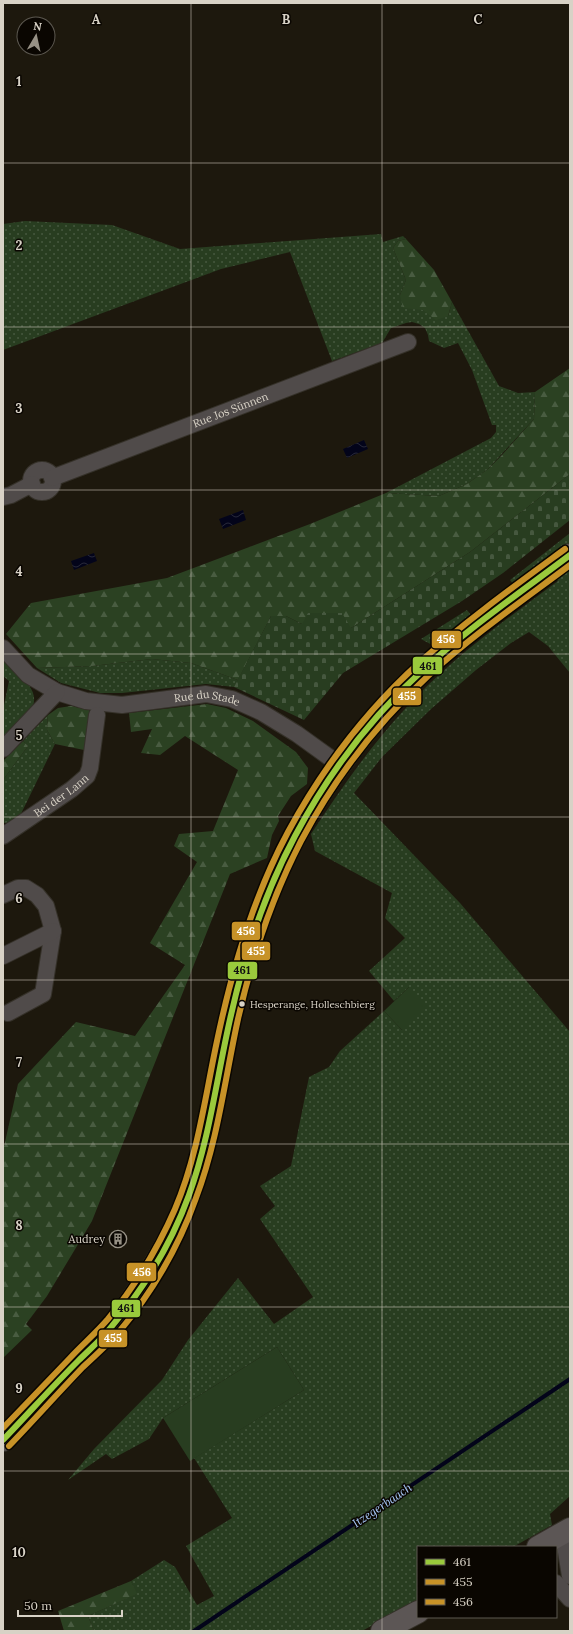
<svg xmlns="http://www.w3.org/2000/svg" width="573" height="1634" viewBox="0 0 573 1634" font-family="Lora,serif">
  <defs>
    <pattern id="grass-dots" width="8" height="8" patternUnits="userSpaceOnUse"><rect width="8" height="8" fill="#283d20"/><path d="M2 2h.1M6 6h.1" fill="none" stroke="#46583f" stroke-width="1.8" stroke-linecap="round"/></pattern>
    <pattern id="forest-firs" width="22" height="20" patternUnits="userSpaceOnUse"><rect width="22" height="20" fill="#2b4122"/><path d="M5 1l3.5 6h-7zM16 11l3.5 6h-7z" fill="#495c41"/></pattern>
    <pattern id="cemetery-stones" width="16" height="16" patternUnits="userSpaceOnUse"><rect width="16" height="16" fill="#283d20"/><path d="M2 7V4a2 2 0 0 1 4 0v3zM10 15v-3a2 2 0 0 1 4 0v3z" fill="#46583f"/></pattern>
    <pattern id="water-waves" width="16" height="10" patternUnits="userSpaceOnUse"><rect width="16" height="10" fill="#03041a"/><path d="M0 5q4-4 8 0t8 0" fill="none" stroke="#27283a"/></pattern>
  </defs>
  <rect width="100%" height="100%" fill="#1d180d"/>
  <!-- grass -->
  <g fill="url(#grass-dots)">
    <polygon points="25,221 112,225 180,249 381,234 383,242 403,236 406,239 398,241 393,248 406,280 400,295 423,310 448,316 452,302 499,386 518,393 535,392 534,419 488,469 467,484 439,496 386,493 491,438 496,432 496,425 492,425 472,370 458,343 444,348 429,341 428,335 425,328 419,324 412,322 406,323 391,328 382,343 332,361 290,252 221,269 3,350 3,224"/>
    <path d="M 570,533 L 570,673 L 548,646 L 529,632 L 511,643 L 476,670 L 431,709 L 382,757 L 354,793 L 460,903 L 570,1032 L 570,1496 L 550,1514 L 552,1525 L 513,1547 L 418,1547 L 418,1600 L 362,1631 L 94,1631 L 88,1616 L 136,1594 L 131,1581 L 164,1560 L 175,1567 L 197,1605 L 214,1596 L 186,1546 L 232,1518 L 194,1458 L 304,1390 L 277,1347 L 163,1418 L 149,1439 L 112,1459 L 106,1454 L 68,1480 L 94,1449 L 162,1380 L 188,1340 L 238,1278 L 274,1324 L 313,1297 L 260,1219 L 275,1206 L 260,1186 L 291,1166 L 309,1077 L 329,1067 L 340,1051 L 384,1011 L 402,1030 L 409,987 L 394,1001 L 369,971 L 405,938 L 385,918 L 392,893 L 315,851 L 311,834 C 340,790 369,748 404,710 C 449,660 504,621 558,581 L 550,570 L 515,586 L 510,580 Z"/>
    <polygon points="467,610 471,615 434,646 421,639"/>
    <polygon points="152,659 191,663 238,680 234,687 206,684 122,693 100,693 61,683 37,668 92,666"/>
    <path d="M 3,661 C 14,671 40,687 33,706 C 31,713 9,732 3,738 L 3,710 L 9,681 L 3,676 Z"/>
    <polygon points="48,715 47,730 55,744 17,822 3,823 3,780 28,746 23,741"/>
  </g>
  <!-- forest -->
  <g fill="url(#forest-firs)">
    <polygon points="406,239 434,270 452,302 448,316 436,320 423,310 403,308 400,295 406,280 393,248 398,241"/>
    <polygon points="570,368 570,474 470,552 351,628 302,624 286,616 271,616 238,680 191,663 152,659 92,666 37,668 6,634 31,603 167,578 310,524 386,493 439,496 467,484 488,469 502,455 534,419 535,392"/>
    <polygon points="207,704 226,708 253,721 296,752 308,768 307,784 291,796 278,816 279,821 272,835 267,858 230,874 92,1221 47,1296 26,1324 32,1330 3,1358 3,1151 18,1084 76,1022 135,1036 185,965 150,943 197,862 174,846 179,834 213,831 238,770 185,736 160,755 141,753 152,729 131,732 129,713"/>
    <path d="M 71,706 L 89,710 C 94,724 90,737 84,750 L 55,744 L 47,730 L 48,715 L 58,708 Z"/>
    <polygon points="23,741 28,746 3,780 3,761"/>
    <polygon points="131,1581 137,1594 88,1616 94,1631 64,1631 58,1611"/>
  </g>
  <!-- cemetery -->
  <polygon fill="url(#cemetery-stones)" points="570,474 570,520 503,573 462,601 343,673 304,720 234,687 271,616 286,616 302,624 308,613 342,613 351,628 470,552"/>
  <!-- pitch -->
  <g fill="#283d20">
    <polygon points="409,987 427,1006 402,1030 384,1011"/>
    <polygon points="277,1347 304,1390 190,1461 163,1418"/>
  </g>
  <!-- water -->
  <g fill="url(#water-waves)">
    <polygon points="364,440 368,449 347,458 343,449"/>
    <polygon points="243,510 246,520 223,529 219,519"/>
    <polygon points="94,553 97,561 74,570 71,561"/>
  </g>
  <g fill="none" stroke-linecap="round" stroke-linejoin="round">
    <!-- stream -->
    <polyline stroke="#03041a" stroke-width="4" points="194,1631 570,1379"/>
    <defs>
      <g id="minor">
        <circle cx="42" cy="481" r="11"/>
        <path id="s1" d="M 52,478 L 408,342"/>
        <polyline points="3,497 11,495 32,484"/>
        <path id="s2" d="M 3,648 L 28,675 L 57,692 L 86,701 L 122,705 L 206,694 L 232,699 L 261,712 L 297,734 L 340,765"/>
        <polyline points="3,749 57,692"/>
        <path id="s3" d="M 3,836 L 72,789 L 87,776 L 90,768 L 97,715"/>
        <polyline points="3,895 18,888 26,888 37,895 46,906 53,931 43,994 8,1013"/>
        <polyline points="3,956 53,931"/>
        <polyline points="563,1533 570,1576"/>
        <polyline points="556,1583 570,1599"/>
      </g>
      <g id="secondary">
        <path d="M 3,1440 C 28,1414 53,1388 78,1361 C 91,1349 105,1336 116,1322 C 145,1283 172,1241 189,1195 C 207,1146 214,1093 225,1042 C 239,971 261,900 295,836 C 327,777 374,714 424,669 C 470,627 521,592 570,555"/>
        <polyline points="538,1547 570,1529"/>
        <polyline points="382,1631 418,1612"/>
      </g>
    </defs>
    <!-- minor casing -->
    <use href="#minor" stroke="#353129" stroke-width="18"/>
    <!-- secondary casing -->
    <use href="#secondary" stroke="#353129" stroke-width="24"/>
    <!-- minor -->
    <use href="#minor" stroke="#504b4a" stroke-width="16"/>
    <!-- secondary -->
    <use href="#secondary" stroke="#5c5655" stroke-width="22"/>
    <defs>
      <path id="bus-1" d="M 3,1440 C 28,1414 52,1387 78,1361 C 90,1349 102,1339 112,1326 C 144,1288 172,1242 189,1195 C 210,1137 217,1075 231,1015 C 245,953 265,892 295,836 C 328,774 372,716 424,669 C 470,627 521,592 570,555"/>
      <path id="bus-2" d="M 9,1446 C 34,1420 58,1393 83,1367 C 95,1356 107,1345 118,1333 C 151,1294 179,1246 196,1198 C 218,1140 225,1078 238,1019 C 252,957 272,897 301,841 C 334,779 378,722 429,675 C 473,635 522,601 570,565"/>
      <path id="bus-3" d="M 3,1428 C 25,1405 48,1381 70,1358 C 82,1345 96,1333 108,1319 C 135,1286 158,1248 175,1209 C 198,1155 205,1097 217,1041 C 232,969 253,897 288,832 C 322,769 367,710 420,662 C 466,621 516,585 565,549"/>
    </defs>
    <!-- bus-1 casing -->
    <use href="#bus-1" stroke="#0a0601" stroke-width="9"/>
    <!-- bus-2 casing -->
    <use href="#bus-2" stroke="#0a0601" stroke-width="9"/>
    <!-- bus-3 casing -->
    <use href="#bus-3" stroke="#0a0601" stroke-width="9"/>
    <!-- bus-1 -->
    <use href="#bus-1" stroke="#9aca3c" stroke-width="6"/>
    <!-- bus-2 -->
    <use href="#bus-2" stroke="#c79227" stroke-width="6"/>
    <!-- bus-3 -->
    <use href="#bus-3" stroke="#c79227" stroke-width="6"/>
  </g>
  <!-- grid -->
  <path fill="none" stroke="#d8d2c6" stroke-width="1" stroke-opacity="0.55" d="M 191,3 L 191,1631M 382,3 L 382,1631M 3,163 L 570,163M 3,327 L 570,327M 3,490 L 570,490M 3,654 L 570,654M 3,817 L 570,817M 3,980 L 570,980M 3,1144 L 570,1144M 3,1307 L 570,1307M 3,1471 L 570,1471"/>
  <!-- icons -->
  <defs>
    <symbol id="building-ring" viewBox="-11 -11 22 22"><circle r="9.5" fill="#0a0601" stroke="#979185" stroke-width="1.5"/><path d="M-4-6H4V6H1V3H-1V6H-4ZM-2.5-4.3h1.7v1.8h-1.7ZM.8-4.3h1.7v1.8H.8ZM-2.5-1h1.7V.8h-1.7ZM.8-1h1.7V.8H.8Z" fill="#979185"/></symbol>
  </defs>
  <g fill-rule="evenodd">
    <use href="#building-ring" x="108" y="1229" width="20" height="20"/>
  </g>
  <!-- markers -->
  <circle fill="#d8d2c6" stroke="#0a0601" stroke-width="1.5" cx="242" cy="1004" r="3.5"/>
  <g text-anchor="middle" dominant-baseline="central" stroke-width="3" stroke-linejoin="round" paint-order="stroke">
    <!-- bus labels -->
    <g font-size="10" fill="#d8d2c6" stroke="#0a0601" text-anchor="start">
      <text x="250" y="1004">Hesperange, Holleschbierg</text>
    </g>
    <!-- street labels -->
    <g font-size="11" fill="#d8d2c6" stroke="#0a0601">
      <text stroke="none"><textPath href="#s1" startOffset="191">Rue Jos Sünnen</textPath></text>
      <text stroke="none"><textPath href="#s2" startOffset="223">Rue du Stade</textPath></text>
      <text stroke="none"><textPath href="#s3" startOffset="71">Bei der Lann</textPath></text>
    </g>
    <!-- poi labels -->
    <g font-size="11" fill="#d8d2c6" stroke="#0a0601" text-anchor="end">
      <text x="105" y="1239">Audrey</text>
    </g>
    <!-- water labels -->
    <g font-size="12" font-style="italic" fill="#a8c9f8" stroke="#0a0601">
      <text transform="translate(382 1505) rotate(-34)">Itzegerbaach</text>
    </g>
  </g>
  <g font-size="13" text-anchor="middle" font-weight="bold" fill="#d8d2c6" stroke="#0a0601" stroke-width="3" stroke-linejoin="round" paint-order="stroke">
    <text x="96" y="24">A</text>
    <text x="286" y="24">B</text>
    <text x="478" y="24">C</text>
    <text x="19" y="86">1</text>
    <text x="19" y="250">2</text>
    <text x="19" y="413">3</text>
    <text x="19" y="576">4</text>
    <text x="19" y="740">5</text>
    <text x="19" y="903">6</text>
    <text x="19" y="1067">7</text>
    <text x="19" y="1230">8</text>
    <text x="19" y="1393">9</text>
    <text x="19" y="1557">10</text>
  </g>
  <g stroke="#0a0601" stroke-width="1.5">
    <rect x="431" y="630" width="31" height="19" rx="4" fill="#c79227"/>
    <rect x="412" y="656" width="31" height="19" rx="4" fill="#9aca3c"/>
    <rect x="392" y="687" width="30" height="19" rx="4" fill="#c79227"/>
    <rect x="231" y="921" width="30" height="20" rx="4" fill="#c79227"/>
    <rect x="241" y="941" width="30" height="20" rx="4" fill="#c79227"/>
    <rect x="227" y="961" width="31" height="19" rx="4" fill="#9aca3c"/>
    <rect x="126" y="1262" width="31" height="20" rx="4" fill="#c79227"/>
    <rect x="111" y="1299" width="30" height="19" rx="4" fill="#9aca3c"/>
    <rect x="98" y="1329" width="30" height="19" rx="4" fill="#c79227"/>
  </g>
  <g font-size="11" text-anchor="middle" font-weight="bold" fill="#fff">
    <text x="446" y="643">456</text>
    <text x="407" y="700">455</text>
    <text x="246" y="935">456</text>
    <text x="256" y="955">455</text>
    <text x="142" y="1276">456</text>
    <text x="113" y="1342">455</text>
  </g>
  <g font-size="11" text-anchor="middle" font-weight="bold" fill="#111">
    <text x="428" y="670">461</text>
    <text x="242" y="974">461</text>
    <text x="126" y="1312">461</text>
  </g>
  <!-- border -->
  <rect width="573" height="1634" fill="none" stroke="#d8d2c6" stroke-width="8"/>
  <!-- legend -->
  <rect x="417" y="1546" width="140" height="72" fill="#0a0601" stroke="#5c5850"/>
  <rect x="425" y="1559" width="20" height="6" fill="#9aca3c" stroke="#5c5850"/>
  <text x="453" y="1566" font-size="12" fill="#d8d2c6">461</text>
  <rect x="425" y="1579" width="20" height="6" fill="#c79227" stroke="#5c5850"/>
  <text x="453" y="1586" font-size="12" fill="#d8d2c6">455</text>
  <rect x="425" y="1599" width="20" height="6" fill="#c79227" stroke="#5c5850"/>
  <text x="453" y="1606" font-size="12" fill="#d8d2c6">456</text>
  <!-- north arrow -->
  <g transform="translate(36 36) rotate(9)"><circle r="19" fill="#0a0601" stroke="#5c5850"/>
  <path d="M0-3L7 15L0 10L-7 15Z" fill="#979185"/>
  <text y="-6" font-size="11" font-weight="bold" text-anchor="middle" fill="#d8d2c6">N</text>
  </g>
  <!-- scale -->
  <path d="M18 1610v6h104v-6" fill="none" stroke="#d8d2c6" stroke-width="2"/>
  <text x="24" y="1610" font-size="12" fill="#d8d2c6" stroke="#0a0601" stroke-width="3" paint-order="stroke">50 m</text>
</svg>
